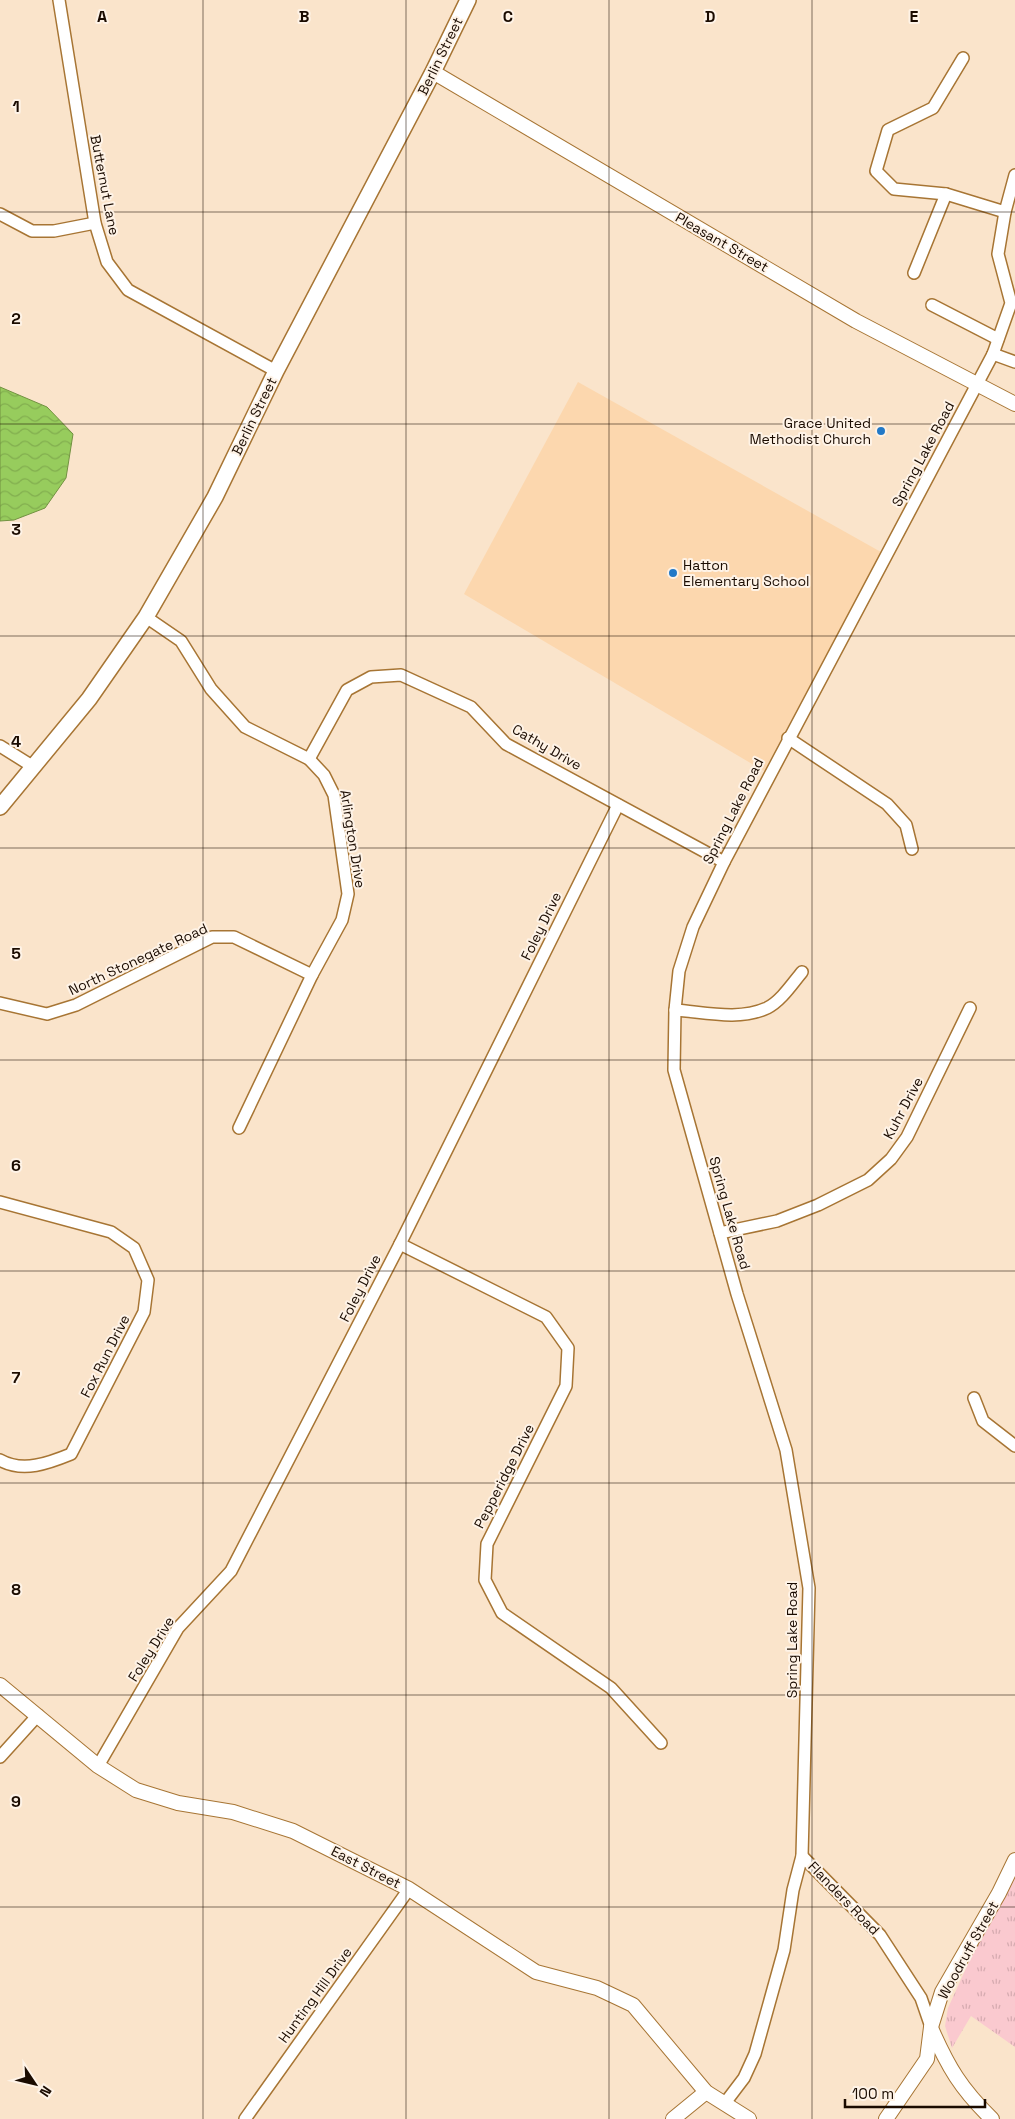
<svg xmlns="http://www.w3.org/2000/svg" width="1015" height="2119" viewBox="0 0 1015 2119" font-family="'Space Grotesk',sans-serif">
  <defs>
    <pattern id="park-tufts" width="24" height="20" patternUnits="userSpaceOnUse" patternTransform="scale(1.25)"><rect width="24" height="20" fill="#fac9cf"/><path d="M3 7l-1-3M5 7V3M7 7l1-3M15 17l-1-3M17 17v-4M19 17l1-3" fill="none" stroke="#d6abb0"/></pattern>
    <pattern id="water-waves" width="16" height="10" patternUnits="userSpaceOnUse" patternTransform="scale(1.25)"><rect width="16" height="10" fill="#97cc5d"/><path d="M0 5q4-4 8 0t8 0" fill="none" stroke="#82ae4f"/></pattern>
  </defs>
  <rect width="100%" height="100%" fill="#fae4cb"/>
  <!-- built -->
  <polygon fill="#fcd7ae" points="578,382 881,552 764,771 464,594"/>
  <!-- park -->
  <polygon fill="url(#park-tufts)" points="1015,1876 1015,2047 971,2016 952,2048 945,2026 948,2008 974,1951"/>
  <!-- water -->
  <polygon fill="url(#water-waves)" stroke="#729241" points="0,387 47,407 73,434 66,478 45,508 14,520 0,521"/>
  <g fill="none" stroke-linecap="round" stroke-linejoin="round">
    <defs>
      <g id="minor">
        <polyline points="59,0 95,223 107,262 128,290 276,371"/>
        <polyline points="963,58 933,108 888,130 876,171 894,189 946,194 1005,212"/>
        <polyline points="0,214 32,231 54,231 95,223"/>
        <polyline points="914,273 946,194"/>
        <polyline points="932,305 998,339"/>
        <polyline points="993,354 1015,362"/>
        <polyline points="146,617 181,641 211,689 245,727 309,759 324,775 334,795 348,894 342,920 312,975 239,1128"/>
        <polyline points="788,738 887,804 906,825 912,849"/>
        <polyline points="0,746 32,766"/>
        <polyline points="309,759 347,690 371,677 401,675 471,707 506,744 724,862"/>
        <polyline points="0,1003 47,1014 76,1005 212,937 234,937 312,975"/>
        <path d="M 675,1010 C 704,1012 739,1021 767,1008 C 781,1001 792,984 802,972"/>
        <path d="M 0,1202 L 111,1232 L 134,1248 L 148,1280 L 144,1312 L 71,1454 C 49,1463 23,1473 0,1460"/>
        <polyline points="720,1233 777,1221 818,1205 868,1180 891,1159 907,1137 970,1008"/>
        <polyline points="400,1244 546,1317 568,1348 566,1386 487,1544 485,1580 502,1613 611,1688 661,1743"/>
        <polyline points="974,1398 983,1421 1015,1446"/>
        <polyline points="0,1757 38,1715"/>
        <polyline points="98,1766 178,1628 231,1571 400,1244 618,805"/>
        <polyline points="802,1856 880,1935 921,1998 931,2027"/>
        <polyline points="725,2103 744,2078 755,2054 784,1950 793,1890 802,1856 809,1588 786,1450 737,1294 674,1070 675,1010 679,971 693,927 724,862 993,354 1011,303 998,254 1005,212 1015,175"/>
        <polyline points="245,2119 409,1889"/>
      </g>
      <g id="tertiary">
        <polyline points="433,72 856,321 1015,404"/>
        <polyline points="0,1685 98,1766 136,1790 178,1803 233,1812 293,1831 409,1889 536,1972 597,1988 633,2005 706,2092 749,2119"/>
        <path d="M 931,2028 C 948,2067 961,2089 992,2119"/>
        <polyline points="673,2119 706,2092"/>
        <polyline points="886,2119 927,2059 931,2027 942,1992 999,1893 1015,1860"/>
      </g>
      <polyline id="secondary" points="0,807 89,699 146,617 215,497 276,371 433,72 468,0"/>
    </defs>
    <!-- minor casing -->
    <use href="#minor" stroke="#a77534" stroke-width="14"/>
    <!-- tertiary casing -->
    <use href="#tertiary" stroke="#a77534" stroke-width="16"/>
    <!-- secondary casing -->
    <use href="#secondary" stroke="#a77534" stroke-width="18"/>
    <!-- minor -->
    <use href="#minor" stroke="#fff" stroke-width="11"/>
    <!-- tertiary -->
    <use href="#tertiary" stroke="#fff" stroke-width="14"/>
    <!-- secondary -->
    <use href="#secondary" stroke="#fff" stroke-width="15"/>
  </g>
  <!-- grid -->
  <path fill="none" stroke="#1a0b00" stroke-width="1" stroke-opacity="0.55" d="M 203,0 L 203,2119M 406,0 L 406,2119M 609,0 L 609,2119M 812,0 L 812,2119M 0,212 L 1015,212M 0,424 L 1015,424M 0,636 L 1015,636M 0,848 L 1015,848M 0,1060 L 1015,1060M 0,1271 L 1015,1271M 0,1483 L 1015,1483M 0,1695 L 1015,1695M 0,1907 L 1015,1907"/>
  <!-- markers -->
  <g fill="#2279c7" stroke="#fef3e7" stroke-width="2">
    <circle cx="881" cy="431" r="5"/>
    <circle cx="673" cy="573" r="5"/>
  </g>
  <g text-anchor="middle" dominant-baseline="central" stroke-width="4" stroke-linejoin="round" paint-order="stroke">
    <!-- street labels -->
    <g font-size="14" fill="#1a0b00" stroke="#fef3e7">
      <text transform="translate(440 56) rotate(-64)">Berlin Street</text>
      <text transform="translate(105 185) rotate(79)">Butternut Lane</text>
      <text transform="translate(722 242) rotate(30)">Pleasant Street</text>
      <text transform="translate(254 416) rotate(-64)">Berlin Street</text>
      <text transform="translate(923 454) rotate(-62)">Spring Lake Road</text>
      <text transform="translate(547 747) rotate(30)">Cathy Drive</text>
      <text transform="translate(733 811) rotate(-63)">Spring Lake Road</text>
      <text transform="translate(353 839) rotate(81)">Arlington Drive</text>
      <text transform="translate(541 926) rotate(-64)">Foley Drive</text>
      <text transform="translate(138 959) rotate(-25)">North Stonegate Road</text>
      <text transform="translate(903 1108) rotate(-62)">Kuhr Drive</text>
      <text transform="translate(730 1213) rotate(74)">Spring Lake Road</text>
      <text transform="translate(360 1288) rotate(-63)">Foley Drive</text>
      <text transform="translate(105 1356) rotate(-63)">Fox Run Drive</text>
      <text transform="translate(504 1476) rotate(-63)">Pepperidge Drive</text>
      <text transform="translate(792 1640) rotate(-90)">Spring Lake Road</text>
      <text transform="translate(151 1649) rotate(-58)">Foley Drive</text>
      <text transform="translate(366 1867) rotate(27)">East Street</text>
      <text transform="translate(844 1898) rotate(46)">Flanders Road</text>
      <text transform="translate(968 1950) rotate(-61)">Woodruff Street</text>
      <text transform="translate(315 1995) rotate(-54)">Hunting Hill Drive</text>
    </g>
    <!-- poi labels -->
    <g font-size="14" fill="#1a0b00" stroke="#fef3e7" text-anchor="end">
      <text x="871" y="423">Grace United<tspan x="871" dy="16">Methodist Church</tspan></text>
      <text x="683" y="565" text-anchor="start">Hatton<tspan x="683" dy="16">Elementary School</tspan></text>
    </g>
  </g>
  <g font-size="16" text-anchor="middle" font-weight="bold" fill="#1a0b00" stroke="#fef3e7" stroke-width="4" stroke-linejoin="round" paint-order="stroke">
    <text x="102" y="22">A</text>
    <text x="304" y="22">B</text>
    <text x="508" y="22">C</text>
    <text x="710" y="22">D</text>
    <text x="914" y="22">E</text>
    <text x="16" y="112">1</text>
    <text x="16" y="324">2</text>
    <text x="16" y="535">3</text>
    <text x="16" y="747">4</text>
    <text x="16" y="959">5</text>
    <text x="16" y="1171">6</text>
    <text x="16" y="1383">7</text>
    <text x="16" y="1595">8</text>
    <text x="16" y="1807">9</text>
  </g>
  <!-- north arrow -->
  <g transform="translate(35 2084) rotate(125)" stroke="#fef3e7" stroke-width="4" paint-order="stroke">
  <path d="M0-4L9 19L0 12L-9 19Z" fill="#1a0b00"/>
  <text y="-8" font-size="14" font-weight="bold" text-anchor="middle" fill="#1a0b00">N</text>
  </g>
  <!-- scale -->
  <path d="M845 2099v8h140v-8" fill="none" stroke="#1a0b00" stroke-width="2.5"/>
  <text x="852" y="2099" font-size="15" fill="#1a0b00" stroke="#fef3e7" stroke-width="4" paint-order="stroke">100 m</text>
</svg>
